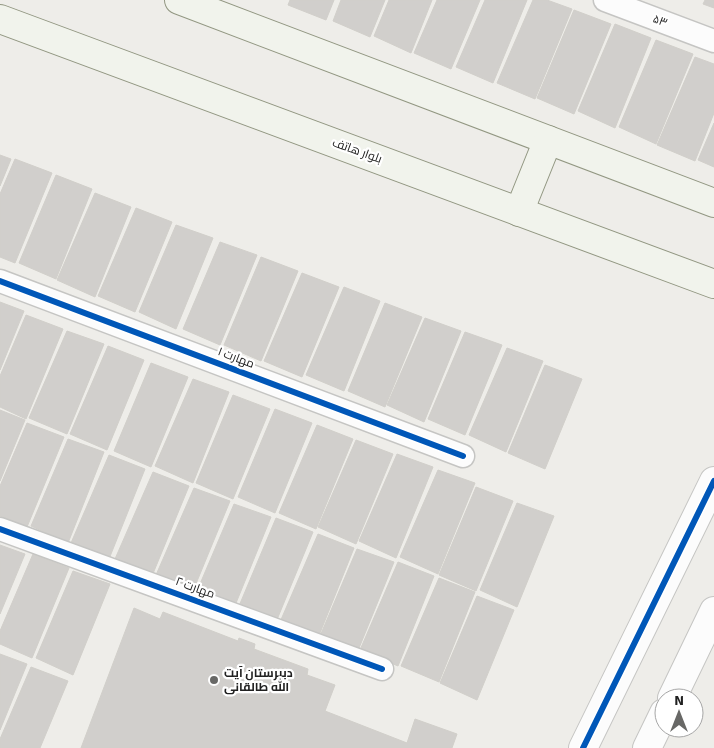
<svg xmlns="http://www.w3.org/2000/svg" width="714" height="748" viewBox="0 0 714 748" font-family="Signika,Cairo,sans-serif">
  <rect width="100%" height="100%" fill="#eeede9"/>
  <!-- building -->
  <g fill="#d1cfcc" stroke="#d1cfca">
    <polygon points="290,0 334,0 326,20 288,5"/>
    <polygon points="341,0 385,0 370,37 333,21"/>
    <polygon points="389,0 432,0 411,53 374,36"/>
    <polygon points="437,0 480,0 451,69 414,53"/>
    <polygon points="485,0 527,0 493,83 456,67"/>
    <polygon points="533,0 547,0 572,9 535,99 497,83"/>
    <polygon points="705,0 714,0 714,8 703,4"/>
    <polygon points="574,10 611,24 574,114 537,98"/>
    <polygon points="615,24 651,38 615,128 578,111"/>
    <polygon points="656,40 693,54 656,144 619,127"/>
    <polygon points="695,57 714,64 714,113 695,161 657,145"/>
    <polygon points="714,123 714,167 698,160"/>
    <polygon points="0,155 11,159 0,186"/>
    <polygon points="15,159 52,173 15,263 0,257 0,194"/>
    <polygon points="56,175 92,189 56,279 19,263"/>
    <polygon points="95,193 131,207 95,297 57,280"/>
    <polygon points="136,208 172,222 135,312 98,296"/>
    <polygon points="176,225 213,238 176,329 139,312"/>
    <polygon points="220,242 257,255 220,345 183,329"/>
    <polygon points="261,257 298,271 261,361 224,345"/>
    <polygon points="302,273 339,287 302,377 264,361"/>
    <polygon points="344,287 380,301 344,391 306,375"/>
    <polygon points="0,302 24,311 0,370"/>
    <polygon points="385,303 422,317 385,407 348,391"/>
    <polygon points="26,315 63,329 26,419 0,407 0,376"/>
    <polygon points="425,318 461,331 424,422 387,405"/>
    <polygon points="67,331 104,344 67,434 29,418"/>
    <polygon points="465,332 502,345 465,435 428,419"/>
    <polygon points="108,346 144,360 107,450 70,434"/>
    <polygon points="507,348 543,361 506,452 469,435"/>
    <polygon points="151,363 188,377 151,467 114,451"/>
    <polygon points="545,365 582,379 545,469 508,453"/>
    <polygon points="193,379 229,392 193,483 155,466"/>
    <polygon points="233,395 270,409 233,499 196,483"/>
    <polygon points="275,409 312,423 275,513 238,497"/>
    <polygon points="0,410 25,420 0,481"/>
    <polygon points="27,423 64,437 27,527 0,516 0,486"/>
    <polygon points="317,425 353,439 316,529 279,513"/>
    <polygon points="68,439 104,452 68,543 31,526"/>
    <polygon points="356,440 393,454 356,544 318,527"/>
    <polygon points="397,454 433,467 396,558 359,541"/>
    <polygon points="109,455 145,469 109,559 71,543"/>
    <polygon points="438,470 475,483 438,574 400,557"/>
    <polygon points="153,472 189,486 152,576 115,559"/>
    <polygon points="476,487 513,501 476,591 439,575"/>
    <polygon points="194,488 230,501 193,591 156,575"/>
    <polygon points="517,503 554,516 517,607 480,590"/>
    <polygon points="234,504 271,517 234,608 197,591"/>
    <polygon points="276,518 313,532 276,622 239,606"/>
    <polygon points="318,534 354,548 318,638 280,622"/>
    <polygon points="0,545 25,554 0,614"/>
    <polygon points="357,549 394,562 357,653 320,636"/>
    <polygon points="33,554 69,568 32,658 0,644 0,631"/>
    <polygon points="398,562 434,576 398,666 360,650"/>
    <polygon points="73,571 110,584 73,675 36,658"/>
    <polygon points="439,578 475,592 439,682 401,666"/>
    <polygon points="477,596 514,610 477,700 440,683"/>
    <polygon points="134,608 160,619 163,612 238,641 239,638 255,644 254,649 308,669 307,675 335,685 325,711 407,743 415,719 457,734 452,748 81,748"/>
    <polygon points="0,654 27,664 0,730"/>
    <polygon points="31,667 68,681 40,748 0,748 0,739"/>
  </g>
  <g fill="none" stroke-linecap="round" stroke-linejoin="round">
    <defs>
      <g id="minor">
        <polyline points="605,0 714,41"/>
        <polyline points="0,281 463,456"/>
        <polyline points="0,529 382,669"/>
      </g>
      <g id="tertiary">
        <polyline points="672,698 714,611"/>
        <polyline points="583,748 714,481"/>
        <polyline points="647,748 664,713"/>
      </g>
      <g id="secondary">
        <polyline points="179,0 714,203"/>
        <polyline points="0,19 714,284"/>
        <polyline points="519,212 548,140"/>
      </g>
    </defs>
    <!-- minor casing -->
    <use href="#minor" stroke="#c5c5c3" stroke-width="25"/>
    <!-- tertiary casing -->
    <use href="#tertiary" stroke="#c5c5c3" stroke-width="30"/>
    <!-- secondary casing -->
    <use href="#secondary" stroke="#929782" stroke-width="30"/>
    <!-- minor -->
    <use href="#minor" stroke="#fcfcfc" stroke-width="22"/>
    <!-- tertiary -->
    <use href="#tertiary" stroke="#fcfcfc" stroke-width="28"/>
    <!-- secondary -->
    <use href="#secondary" stroke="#f1f3ec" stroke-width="28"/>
    <defs>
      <g id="cycleway">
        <polyline points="0,281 463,456"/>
        <polyline points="0,529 382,669"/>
        <polyline points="583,748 714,481"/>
      </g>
    </defs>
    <!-- cycleway casing -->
    <use href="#cycleway" stroke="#fff" stroke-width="9"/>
    <!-- cycleway -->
    <use href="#cycleway" stroke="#0057b8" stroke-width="6"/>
  </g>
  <!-- markers -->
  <circle fill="#686866" stroke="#fff" stroke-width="2" cx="214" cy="680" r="5"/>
  <g text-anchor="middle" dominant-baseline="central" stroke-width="4.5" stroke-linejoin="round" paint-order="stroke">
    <!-- street labels -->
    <g font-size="12" fill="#202020" stroke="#fff">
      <text transform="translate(660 21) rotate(21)">۵۳</text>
      <text transform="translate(357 151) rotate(20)">بلوار هاتف</text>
      <text transform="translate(236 358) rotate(21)">مهارت ۱</text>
      <text transform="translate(195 588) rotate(20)">مهارت ۲</text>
    </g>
    <!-- poi labels -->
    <g font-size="12" font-weight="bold" fill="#202020" stroke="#fff" text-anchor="start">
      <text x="224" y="673">دبیرستان آیت<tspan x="224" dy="14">الله طالقانی</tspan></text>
    </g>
  </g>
  <!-- north arrow -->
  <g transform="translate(679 713)"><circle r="24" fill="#ffffff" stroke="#a6a6a6"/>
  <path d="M0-4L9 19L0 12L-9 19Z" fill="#686866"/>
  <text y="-8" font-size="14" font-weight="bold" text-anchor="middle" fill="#202020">N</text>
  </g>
</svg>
